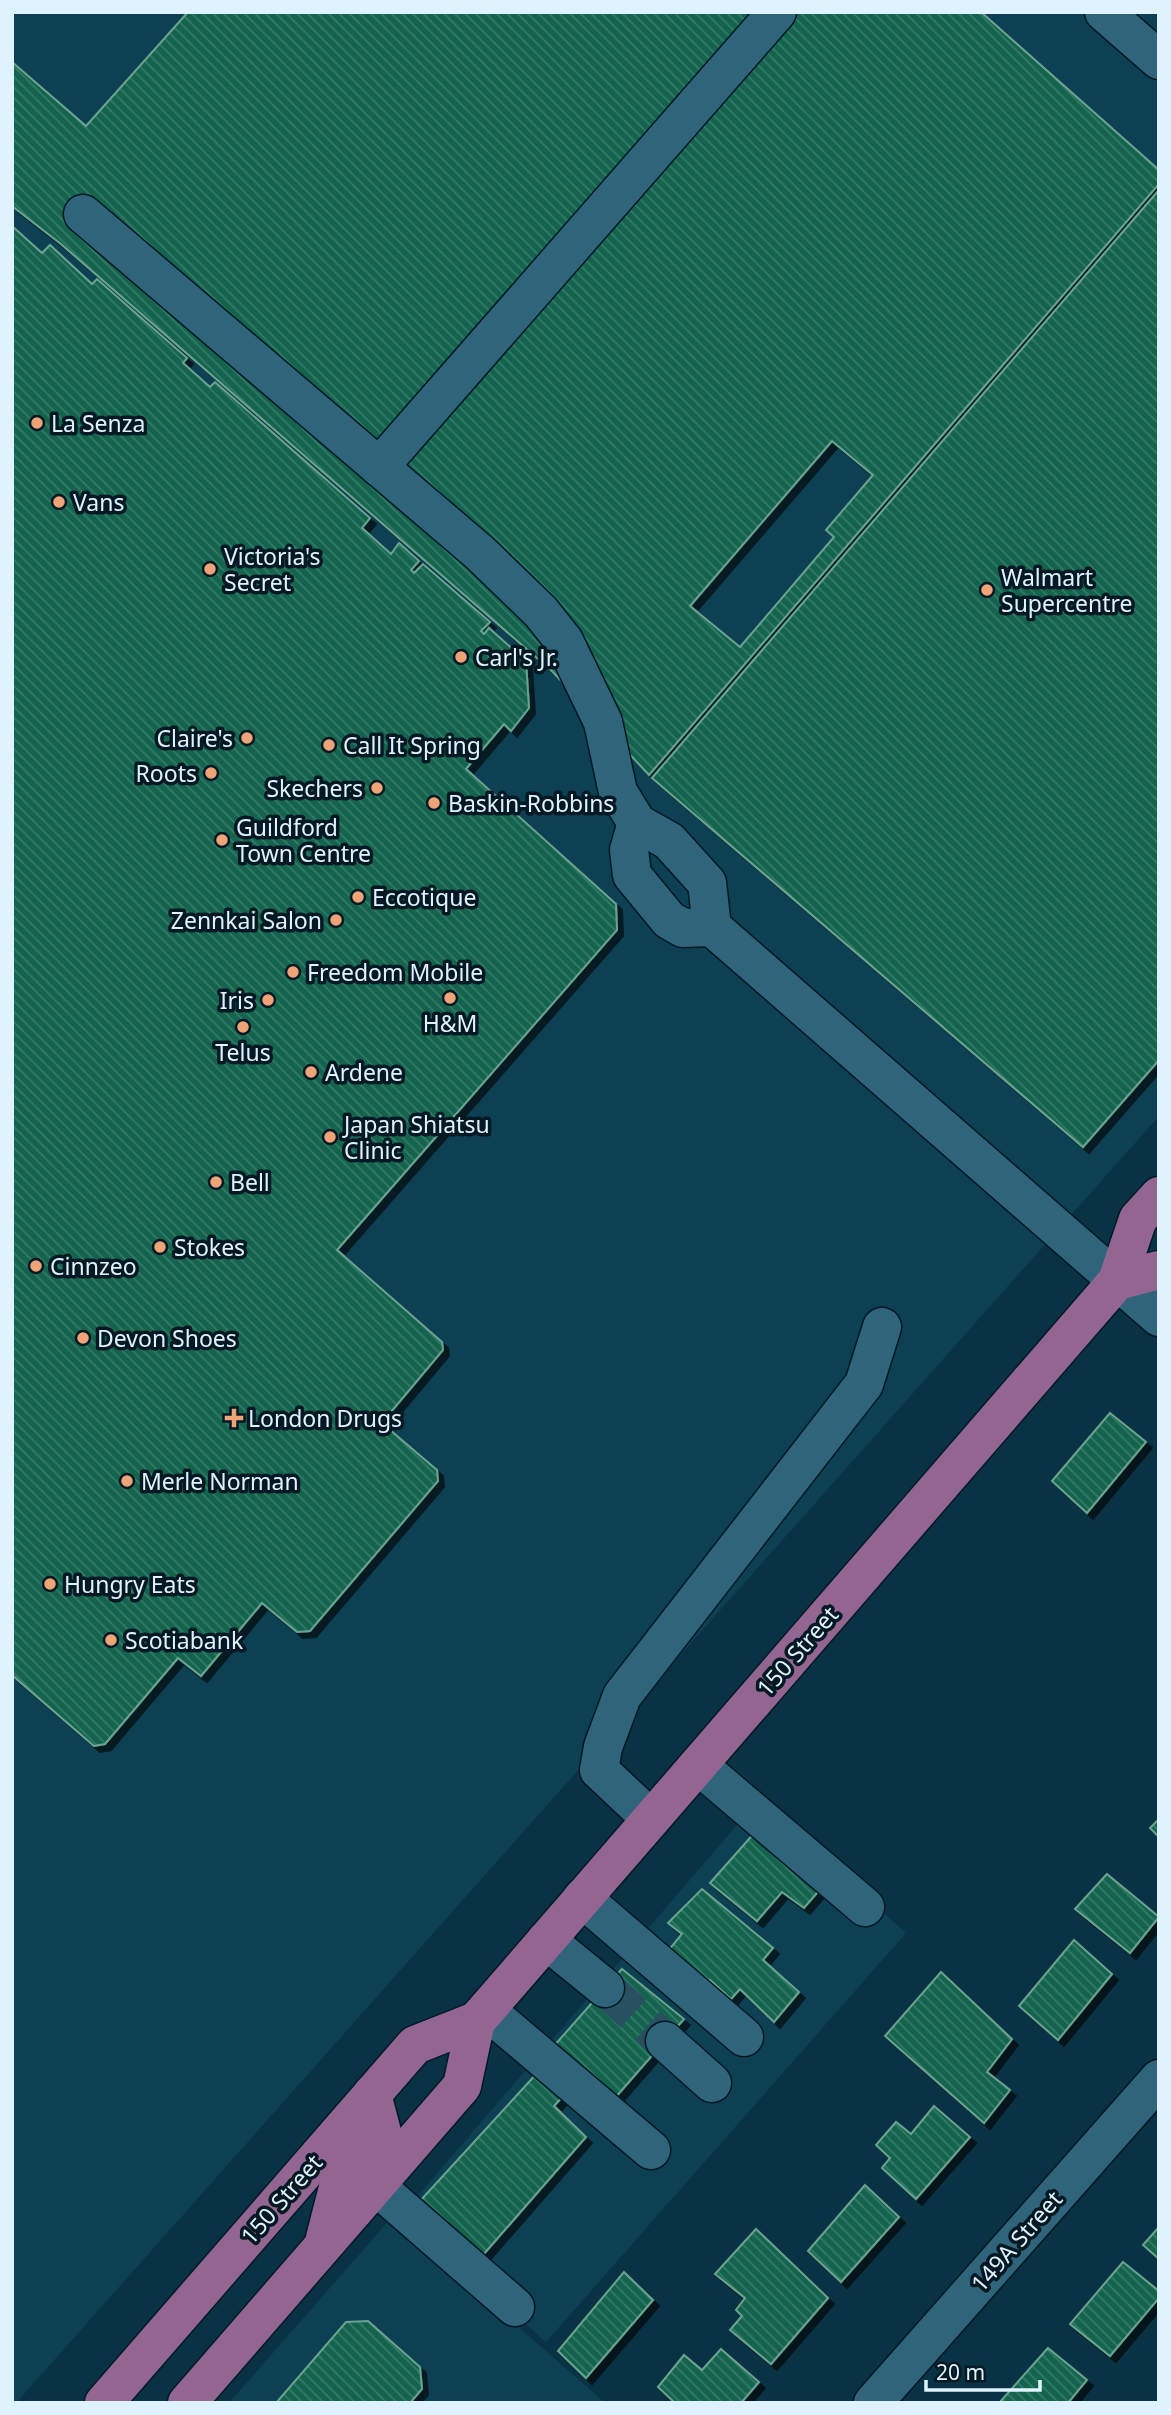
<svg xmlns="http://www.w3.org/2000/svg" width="1171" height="2415" viewBox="0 0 1171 2415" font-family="'Noto Sans',sans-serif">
  <defs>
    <pattern id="building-back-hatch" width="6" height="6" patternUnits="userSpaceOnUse" patternTransform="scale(1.75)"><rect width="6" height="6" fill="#12644e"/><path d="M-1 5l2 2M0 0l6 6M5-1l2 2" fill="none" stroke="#347b69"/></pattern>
    <filter id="shadow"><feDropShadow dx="6" dy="6" stdDeviation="0" flood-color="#0009"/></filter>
  </defs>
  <rect width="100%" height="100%" fill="#093344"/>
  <!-- built -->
  <g fill="#0e4054">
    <polygon points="12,12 1159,12 1159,1116 16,2403 12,2403"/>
    <polygon points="757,1802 906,1933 546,2342 402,2214"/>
    <polygon points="393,2216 605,2403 229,2403"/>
  </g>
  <!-- building -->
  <g fill="url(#building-back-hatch)" stroke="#6ba38f" stroke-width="2" fill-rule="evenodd" filter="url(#shadow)">
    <path d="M 188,12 L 981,12 L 1159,170 L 1159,184 L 649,775 L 553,672 L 61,244 L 12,206 L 12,62 L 86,126 ZM 832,441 L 873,475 L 826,530 L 834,537 L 740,647 L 690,606 Z"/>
    <polygon points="1159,190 1159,1060 1083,1147 652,778"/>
    <polygon points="12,226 42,253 50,245 92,284 97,279 187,358 183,363 210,387 215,382 370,518 362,528 391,554 399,543 419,561 411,570 414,573 423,564 490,622 481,631 484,634 489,628 526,661 529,708 511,731 504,724 466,769 616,904 617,930 337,1250 442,1342 443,1350 391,1412 382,1411 376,1418 437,1470 438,1481 310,1631 297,1632 262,1603 201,1676 178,1658 105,1744 94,1746 12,1675"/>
    <polygon points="1110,1413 1146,1442 1087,1513 1052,1481"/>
    <polygon points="1159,1819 1159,1837 1150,1828"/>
    <polygon points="757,1830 822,1887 804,1908 782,1892 757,1921 710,1883"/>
    <polygon points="1107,1874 1159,1917 1130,1953 1075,1909"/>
    <polygon points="702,1889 773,1948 763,1960 799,1992 774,2022 740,1989 731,1999 710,1980 704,1986 663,1957 682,1934 668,1923"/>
    <polygon points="1074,1940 1112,1974 1058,2040 1019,2006"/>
    <polygon points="622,1969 684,2019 614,2099 553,2047"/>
    <polygon points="941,1972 1012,2039 987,2072 1010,2090 984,2123 885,2036"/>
    <polygon points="539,2071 565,2094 554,2106 586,2137 483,2255 420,2201"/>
    <polygon points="934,2106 970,2137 916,2199 882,2168 890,2158 876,2145 896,2122 911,2134"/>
    <polygon points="865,2185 899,2217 841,2282 808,2251"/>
    <polygon points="1159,2227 1159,2259 1143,2245"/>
    <polygon points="756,2229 828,2298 771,2364 730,2330 742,2316 736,2310 745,2298 715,2274"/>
    <polygon points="1123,2262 1159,2291 1159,2298 1110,2356 1070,2324"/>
    <polygon points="624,2272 653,2300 586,2378 558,2351"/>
    <polygon points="368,2321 420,2367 422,2389 410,2403 276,2403 346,2322"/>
    <polygon points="1048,2348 1087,2380 1068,2403 999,2403"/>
    <polygon points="721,2349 759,2382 741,2403 675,2403 658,2387 684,2355 702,2370"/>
  </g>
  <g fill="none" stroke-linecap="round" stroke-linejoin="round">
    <!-- minor-tunnel -->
    <polyline stroke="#295060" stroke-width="38" stroke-dasharray="38 19" stroke-linecap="butt" points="605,1988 665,2041"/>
    <defs>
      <g id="minor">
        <polyline points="1104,12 1159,60"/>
        <polyline points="83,214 480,553 541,612 564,641 603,722 618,792 637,823 669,841 707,883 712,927 1159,1317"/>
        <polyline points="379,467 777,12"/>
        <polyline points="637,823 629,850 632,875 669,920 683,928 712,927"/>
        <polyline points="698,1765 865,1907"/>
        <polyline points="651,1819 599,1770 603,1747 622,1696 864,1384 882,1327"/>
        <polyline points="582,1898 744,2037"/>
        <polyline points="546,1940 605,1988"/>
        <polyline points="486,2010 651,2150"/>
        <polyline points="665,2041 712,2083"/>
        <polyline points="376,2186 515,2307"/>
        <polyline points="873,2403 1159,2079"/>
      </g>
      <g id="major">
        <polyline points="1117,1281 1159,1270"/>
        <polyline points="325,2238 340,2180 382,2132 372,2094"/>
        <polyline points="104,2403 415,2045 476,2021"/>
        <polyline points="187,2403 462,2086 476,2021 486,2010 1117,1281 1138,1219 1159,1196"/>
      </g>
    </defs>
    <!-- minor casing -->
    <use href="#minor" stroke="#001925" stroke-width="41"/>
    <!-- major casing -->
    <use href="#major" stroke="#001925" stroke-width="41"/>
    <!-- minor -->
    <use href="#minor" stroke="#30647b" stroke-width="38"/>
    <!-- major -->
    <use href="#major" stroke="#926691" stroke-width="38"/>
  </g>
  <!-- markers -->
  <g fill="#efa378" stroke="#041923" stroke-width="2.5">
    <circle cx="37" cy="423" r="7"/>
    <circle cx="59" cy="502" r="7"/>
    <circle cx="210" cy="569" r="7"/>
    <circle cx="987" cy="590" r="7"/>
    <circle cx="461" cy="657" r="7"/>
    <circle cx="247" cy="738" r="7"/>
    <circle cx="329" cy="745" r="7"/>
    <circle cx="211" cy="773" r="7"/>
    <circle cx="377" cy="788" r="7"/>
    <circle cx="434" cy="803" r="7"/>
    <circle cx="222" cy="840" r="7"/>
    <circle cx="358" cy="897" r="7"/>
    <circle cx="336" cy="920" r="7"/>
    <circle cx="293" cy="972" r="7"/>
    <circle cx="450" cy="998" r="7"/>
    <circle cx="268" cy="1000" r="7"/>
    <circle cx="243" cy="1027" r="7"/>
    <circle cx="311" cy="1072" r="7"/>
    <circle cx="330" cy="1137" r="7"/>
    <circle cx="216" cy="1182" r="7"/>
    <circle cx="160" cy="1247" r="7"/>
    <circle cx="36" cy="1266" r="7"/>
    <circle cx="83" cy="1338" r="7"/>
    <path d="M230.5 1407.5h7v7h7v7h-7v7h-7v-7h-7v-7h7z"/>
    <circle cx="127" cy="1481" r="7"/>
    <circle cx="50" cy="1584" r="7"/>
    <circle cx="111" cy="1640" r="7"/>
  </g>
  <g text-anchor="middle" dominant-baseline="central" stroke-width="7" stroke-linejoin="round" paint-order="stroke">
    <!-- poi labels -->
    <g font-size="23" fill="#def3fe" stroke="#041923" text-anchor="start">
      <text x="51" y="423">La Senza</text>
      <text x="73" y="502">Vans</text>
      <text x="224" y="556">Victoria's<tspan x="224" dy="26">Secret</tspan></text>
      <text x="1001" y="577">Walmart<tspan x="1001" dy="26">Supercentre</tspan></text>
      <text x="475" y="657">Carl's Jr.</text>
      <text x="233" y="738" text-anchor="end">Claire's</text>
      <text x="343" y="745">Call It Spring</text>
      <text x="197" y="773" text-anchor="end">Roots</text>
      <text x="363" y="788" text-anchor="end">Skechers</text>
      <text x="448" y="803">Baskin-Robbins</text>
      <text x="236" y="827">Guildford<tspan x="236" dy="26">Town Centre</tspan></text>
      <text x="372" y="897">Eccotique</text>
      <text x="322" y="920" text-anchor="end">Zennkai Salon</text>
      <text x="307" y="972">Freedom Mobile</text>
      <text x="254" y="1000" text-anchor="end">Iris</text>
      <text x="450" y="1023" text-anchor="middle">H&amp;M</text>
      <text x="243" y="1052" text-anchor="middle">Telus</text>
      <text x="325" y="1072">Ardene</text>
      <text x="344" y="1124">Japan Shiatsu<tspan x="344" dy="26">Clinic</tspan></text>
      <text x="230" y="1182">Bell</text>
      <text x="174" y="1247">Stokes</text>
      <text x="50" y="1266">Cinnzeo</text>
      <text x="97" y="1338">Devon Shoes</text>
      <text x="248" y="1418">London Drugs</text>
      <text x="141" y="1481">Merle Norman</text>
      <text x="64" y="1584">Hungry Eats</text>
      <text x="125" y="1640">Scotiabank</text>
    </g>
    <!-- street labels -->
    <g font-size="23" fill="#def3fe" stroke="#041923">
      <text transform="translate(797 1651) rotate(-49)">150 Street</text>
      <text transform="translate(281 2199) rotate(-49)">150 Street</text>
      <text transform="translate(1016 2241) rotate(-49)">149A Street</text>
    </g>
  </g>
  <!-- border -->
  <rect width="1171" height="2415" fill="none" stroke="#def3fe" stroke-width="28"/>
  <!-- scale -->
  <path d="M926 2380v10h114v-10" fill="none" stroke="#def3fe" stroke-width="3.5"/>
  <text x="936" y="2380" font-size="21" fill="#def3fe" stroke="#041923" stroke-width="5" paint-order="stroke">20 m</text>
</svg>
